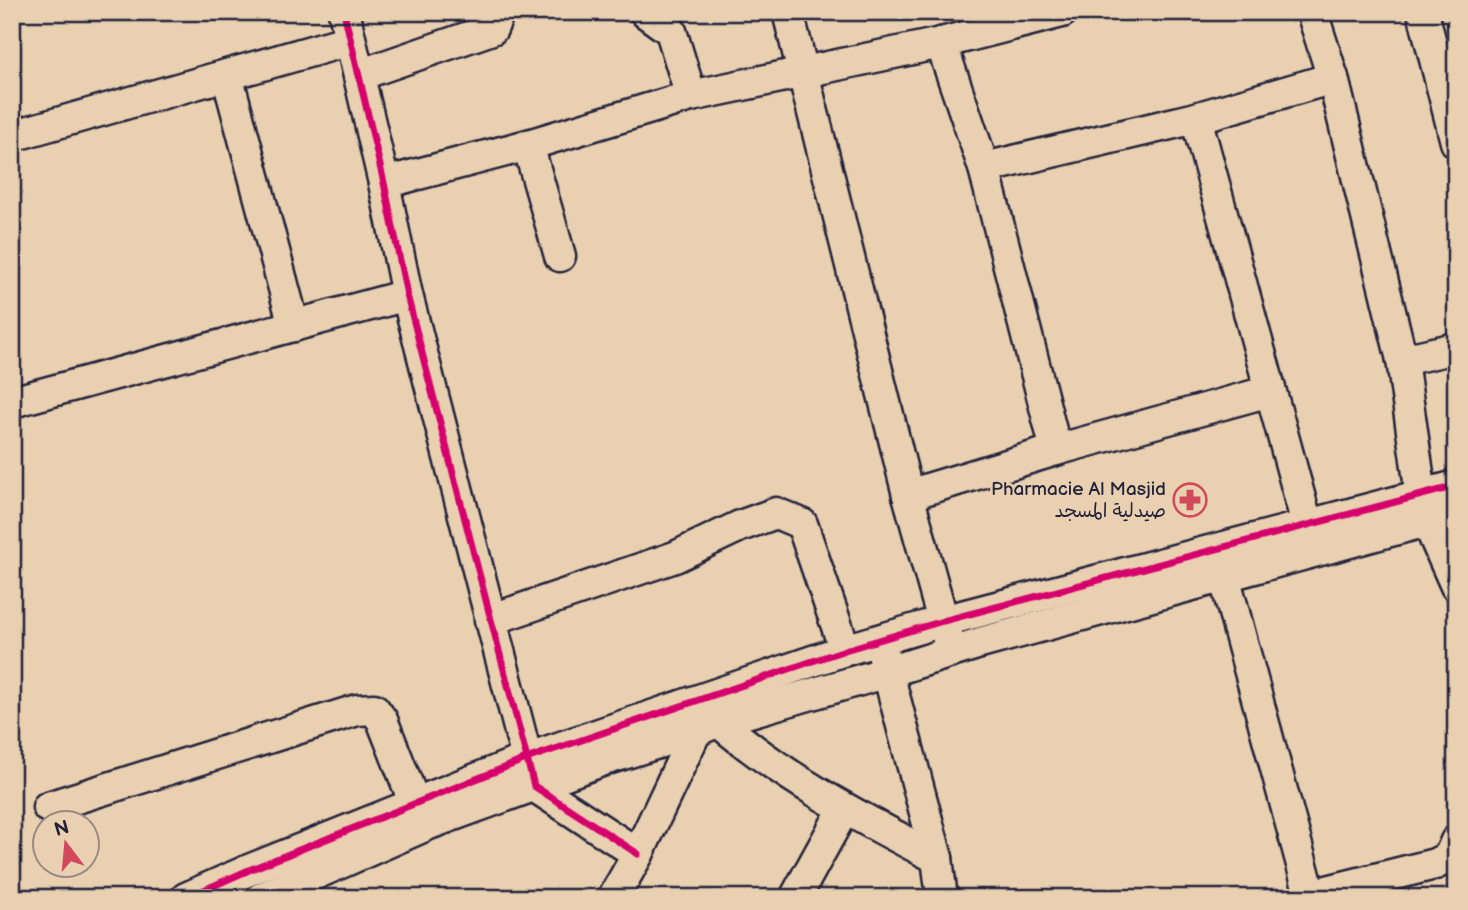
<svg xmlns="http://www.w3.org/2000/svg" width="1468" height="910" viewBox="0 0 1468 910" font-family="'Balsamiq Sans','Playpen Sans Arabic',sans-serif">
  <rect width="100%" height="100%" fill="#e9d0b1"/>
  <filter id="ink" filterUnits="userSpaceOnUse"><feTurbulence type="fractalNoise" baseFrequency=".0143" numOctaves="2"/><feDisplacementMap in="SourceGraphic" scale="14" xChannelSelector="R" yChannelSelector="G"/><feConvolveMatrix kernelMatrix="1 2 1 2 8 2 1 2 1" color-interpolation-filters="sRGB"/></filter>
  <g filter="url(#ink)">
    <g fill="none" stroke-linecap="round" stroke-linejoin="round">
      <defs>
        <g id="minor">
          <polyline points="344,12 384,183 407,295 534,786 638,854"/>
          <polyline points="645,12 671,31 691,96"/>
          <polyline points="788,12 908,495 948,639"/>
          <polyline points="1312,12 1333,78 1402,360 1421,495 1427,521 1456,586"/>
          <polyline points="1423,12 1456,142"/>
          <polyline points="941,43 984,168 1056,450"/>
          <polyline points="227,75 294,326"/>
          <polyline points="359,75 492,29 499,12"/>
          <polyline points="1196,118 1307,524"/>
          <polyline points="12,136 350,40"/>
          <polyline points="528,145 560,256"/>
          <polyline points="984,168 1196,118 1333,78"/>
          <polyline points="384,183 528,145 691,96 941,43 1062,12"/>
          <polyline points="1402,360 1456,348"/>
          <polyline points="12,402 407,295"/>
          <polyline points="908,495 1056,450 1270,391"/>
          <polyline points="1219,557 1311,898"/>
          <polyline points="490,620 675,557 740,526 776,513 802,524 845,650"/>
          <polyline points="883,654 937,858 942,898"/>
          <path d="M 718,721 C 783,778 861,818 937,858"/>
          <polyline points="48,807 357,710 374,709 382,720 415,804"/>
          <polyline points="1311,895 1435,864 1449,857 1456,841"/>
          <polyline points="186,898 249,870 526,759 845,650 943,621 1456,486"/>
          <polyline points="261,898 429,824 604,760 696,731 718,721 888,672 980,643 1456,513"/>
          <polyline points="613,898 638,854 696,731"/>
          <polyline points="795,898 844,809"/>
        </g>
      </defs>
      <!-- minor casing -->
      <use href="#minor" stroke="#22223b" stroke-width="35"/>
      <!-- minor -->
      <use href="#minor" stroke="#e9d0b1" stroke-width="30"/>
      <defs>
        <g id="cycleway">
          <polyline points="344,12 384,183 407,295 534,786 638,854"/>
          <polyline points="186,898 249,870 526,759 845,650 943,621 1456,486"/>
        </g>
      </defs>
      <!-- cycleway casing -->
      <use href="#cycleway" stroke="#e9d0b1" stroke-width="11"/>
      <!-- cycleway -->
      <use href="#cycleway" stroke="#d6006c" stroke-width="7"/>
    </g>
  </g>
  <!-- icons -->
  <defs>
    <symbol id="pharmacy-ring" viewBox="-11 -11 22 22"><circle r="9.5" fill="#e9d0b1" stroke="#d1495b" stroke-width="1.5"/><path d="M-2-6h4v4h4v4h-4v4h-4v-4h-4v-4h4Z" fill="#d1495b"/></symbol>
  </defs>
  <g fill-rule="evenodd">
    <use href="#pharmacy-ring" x="1171" y="481" width="38" height="38"/>
  </g>
  <g text-anchor="middle" dominant-baseline="central" stroke-width="5" stroke-linejoin="round" paint-order="stroke">
    <!-- poi labels -->
    <g font-size="19" fill="#22223b" stroke="#e9d0b1" text-anchor="end">
      <text x="1166" y="489">Pharmacie Al Masjid<tspan x="1166" dy="22">صيدلية المسجد</tspan></text>
    </g>
  </g>
  <!-- margin -->
  <rect width="1468" height="910" fill="none" stroke="#e9d0b1" stroke-width="42"/>
  <rect x="21" y="21" width="1426" height="868" fill="none" stroke="#22223b" stroke-width="2.5" filter="url(#ink)"/>
  <!-- north arrow -->
  <g transform="translate(66 844) rotate(344)"><circle r="33" fill="#e9d0b1" stroke="#998a82" stroke-width="2"/>
  <path d="M0-5L12 26L0 18L-12 26Z" fill="#d1495b"/>
  <text y="-10" font-size="19" font-weight="bold" text-anchor="middle" fill="#22223b">N</text>
  </g>
</svg>
